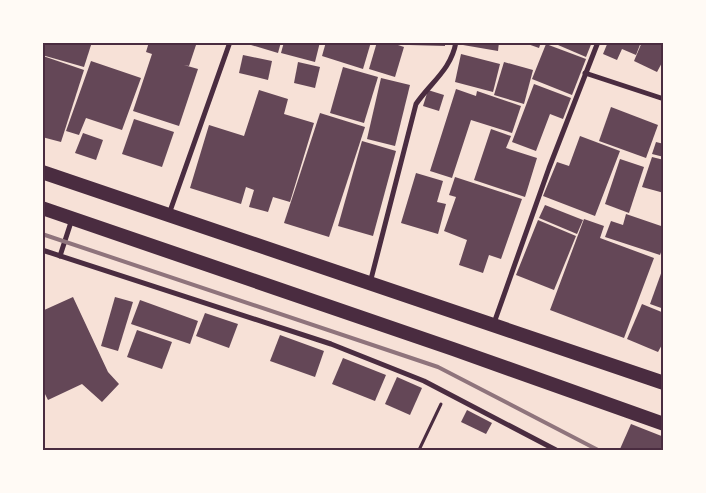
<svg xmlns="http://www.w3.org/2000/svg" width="706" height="493" viewBox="0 0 706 493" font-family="'Roboto Condensed',sans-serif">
  <rect width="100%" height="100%" fill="#f7e1d7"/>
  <!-- building -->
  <g fill="#644757">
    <polygon points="42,42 92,42 84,67 42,55"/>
    <polygon points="149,42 197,42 189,66 184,65 198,69 179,126 133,111 152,54 146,52"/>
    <polygon points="241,42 281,42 278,53"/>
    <polygon points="284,42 320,42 315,62 281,53"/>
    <polygon points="326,42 371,42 363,69 322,56"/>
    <polygon points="377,42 389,42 404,47 395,77 369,69"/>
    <polygon points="409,42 445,42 445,46 409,45"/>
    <polygon points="463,42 499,42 498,51 463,45"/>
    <polygon points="522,42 541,42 539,48"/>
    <polygon points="551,42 592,42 586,57"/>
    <polygon points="608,42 641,42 636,55 622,49 617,60 603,54"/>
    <polygon points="642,42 664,42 664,59 657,72 634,61"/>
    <polygon points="546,44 586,59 572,95 532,79"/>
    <polygon points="461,54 500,64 493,92 455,82"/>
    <polygon points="243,55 272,61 268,80 239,73"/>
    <polygon points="43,56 84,70 61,142 42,137"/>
    <polygon points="91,61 141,78 122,130 86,118 79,135 66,131"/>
    <polygon points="298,62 320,67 315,88 294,83"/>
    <polygon points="504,62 533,70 524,104 494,95"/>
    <polygon points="343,67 378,77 364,123 330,113"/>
    <polygon points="381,78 410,85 395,146 367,139"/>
    <polygon points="534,84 571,98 563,119 550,114 536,151 512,142"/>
    <polygon points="456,89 476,96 477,91 521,106 512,133 471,120 452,178 430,171"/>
    <polygon points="259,90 288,99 284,114 314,123 290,202 273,197 268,212 249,207 254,190 246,187 241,204 190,188 209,125 244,136"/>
    <polygon points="428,90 444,95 439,111 423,106"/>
    <polygon points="611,107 658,125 646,158 599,141"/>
    <polygon points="320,113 365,127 329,237 284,223"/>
    <polygon points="134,119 174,132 162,167 122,154"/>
    <polygon points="491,129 511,136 506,148 537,158 525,197 474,180"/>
    <polygon points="83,133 103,140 96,160 75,153"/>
    <polygon points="580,136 620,151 595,216 543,196 557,162 569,166"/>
    <polygon points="362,141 396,151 373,236 338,226"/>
    <polygon points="656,142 664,144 664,157 652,154"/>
    <polygon points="652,157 664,160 664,193 642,187"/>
    <polygon points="620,159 644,167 629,213 605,204"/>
    <polygon points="416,173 443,181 437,202 446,204 438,234 401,223"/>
    <polygon points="455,177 522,199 501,259 489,255 483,273 459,265 467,240 444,231 456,197 449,195"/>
    <polygon points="545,205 583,220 577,234 539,218"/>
    <polygon points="626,214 664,227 664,244 660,255 605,237 611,221 623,225"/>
    <polygon points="584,219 604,226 600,238 654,258 624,338 550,310"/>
    <polygon points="538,220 576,236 554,290 516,275"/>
    <polygon points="663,268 664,268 664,309 650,304"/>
    <polygon points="73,297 108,372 119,384 102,402 82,384 48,400 42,388 42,311"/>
    <polygon points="115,297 133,302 118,351 101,346"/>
    <polygon points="140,300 198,321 190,344 131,324"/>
    <polygon points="642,304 664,313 664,341 658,352 627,339"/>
    <polygon points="205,313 238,324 229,348 196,336"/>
    <polygon points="137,330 172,342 162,369 127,357"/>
    <polygon points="280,335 324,351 315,377 270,361"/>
    <polygon points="343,358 386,375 375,401 332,384"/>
    <polygon points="397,377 422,388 410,415 385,404"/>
    <polygon points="467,410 492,423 486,434 461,422"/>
    <polygon points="631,424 664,437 662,450 620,449"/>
  </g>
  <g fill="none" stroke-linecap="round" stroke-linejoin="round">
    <!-- path -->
    <polyline stroke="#4a2c40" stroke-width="3" points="419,450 441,404"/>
    <!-- minor -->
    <g stroke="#4a2c40" stroke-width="5">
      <polyline points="585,73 664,99"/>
      <polyline points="169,214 230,42"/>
      <polyline points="42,250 331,344 424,381 556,450"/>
      <polyline points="60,256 72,219"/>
      <path d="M 370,283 L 416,104 C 431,82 451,70 456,42"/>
      <polyline points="494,323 549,168 598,42"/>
    </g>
    <!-- trunk -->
    <g stroke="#4a2c40" stroke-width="14">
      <polyline points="42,172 664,383"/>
      <polyline points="42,208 453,349 664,424"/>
    </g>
    <!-- rail -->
    <polyline stroke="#8f747c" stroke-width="4" points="42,234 438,367 598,450"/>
  </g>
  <!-- border -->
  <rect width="706" height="493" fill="none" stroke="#fffaf5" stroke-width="88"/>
  <rect x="44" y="44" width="618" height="405" fill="none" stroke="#4a2c40" stroke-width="2"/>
</svg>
